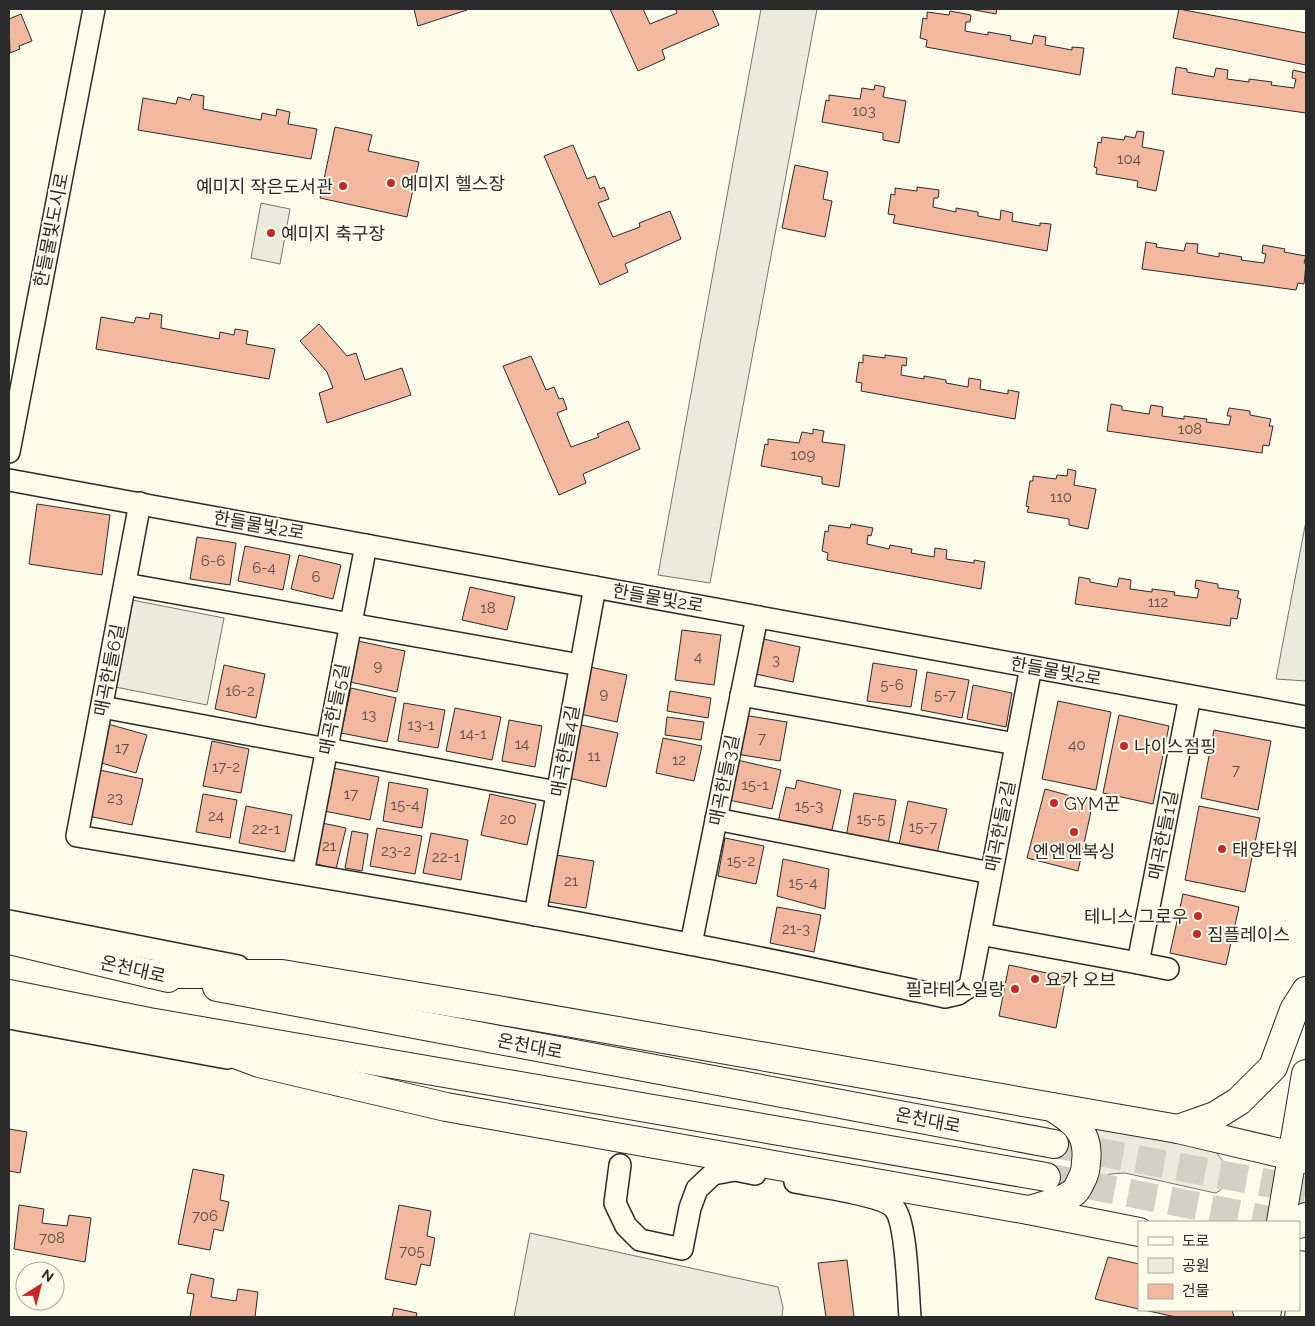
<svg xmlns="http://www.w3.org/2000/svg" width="1315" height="1326" viewBox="0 0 1315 1326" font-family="Raleway,'Noto Sans KR',sans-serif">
  <rect width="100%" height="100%" fill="#fdfbea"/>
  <!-- green -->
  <g fill="#ecebdb" stroke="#74746e">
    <polygon points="761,9 817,9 710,583 658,575"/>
    <polygon points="261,203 290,209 280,264 251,258"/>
    <polygon points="1306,521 1306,681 1276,679"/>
    <path d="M 1089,1123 L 1215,1151 L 1226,1165 C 1226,1175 1228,1189 1215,1193 L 1125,1173 L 1110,1174 L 1093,1182 Z"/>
    <polygon points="530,1233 778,1287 783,1307 782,1317 514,1317"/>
  </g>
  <!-- parking -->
  <polygon fill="#eceadb" stroke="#74746e" points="132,600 224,618 207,705 115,687"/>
  <!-- building -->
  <g fill="#f2b8a0" stroke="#2b2b2b">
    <polygon points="414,9 470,9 418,26"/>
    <polygon points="610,9 643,9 650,24 677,13 676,10 678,9 712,9 719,25 662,50 665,59 638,71"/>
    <polygon points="969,9 997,9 996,14"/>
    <polygon points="1179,9 1306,33 1306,65 1173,38"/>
    <polygon points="950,11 971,15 970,22 966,22 965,31 988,35 988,32 1011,36 1010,40 1032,44 1034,35 1046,37 1045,45 1072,50 1072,47 1084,48 1080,75 926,47 927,40 920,38 923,18 927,19 927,12 949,15"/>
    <polygon points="21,14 32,41 19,46 20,49 10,53 9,19"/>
    <polygon points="1176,67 1187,69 1187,72 1214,77 1216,68 1228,70 1227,79 1249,82 1249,79 1272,82 1271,85 1294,88 1296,79 1292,78 1293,70 1306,73 1306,113 1172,94"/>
    <polygon points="875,85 885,87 883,97 906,101 899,143 883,140 883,133 822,122 826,100 829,101 829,95 860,99 862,88 874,90"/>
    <polygon points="192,94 204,96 203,109 261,120 262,113 276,116 277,109 290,112 288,124 317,129 311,159 138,130 143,98 176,104 178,97 190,100"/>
    <polygon points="335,127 372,135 368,151 419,162 407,217 320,198"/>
    <polygon points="1137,131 1144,132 1142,147 1164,151 1156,191 1137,187 1138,181 1096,174 1097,168 1094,167 1098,142 1101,143 1102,137 1124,140 1125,136 1135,138"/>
    <polygon points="573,145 587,179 595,176 600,189 604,187 609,199 598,203 613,237 640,227 639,223 670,211 681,239 625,264 628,272 600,285 544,156"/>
    <polygon points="795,165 828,172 823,199 832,201 825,237 782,228"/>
    <polygon points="917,187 939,190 938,198 934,198 933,207 956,212 956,208 978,212 978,216 1000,220 1001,210 1013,213 1012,221 1040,226 1040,223 1051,224 1047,251 893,223 895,215 888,214 891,194 895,195 895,188 917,191"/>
    <polygon points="1146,242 1157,244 1156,247 1184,251 1186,243 1198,244 1197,253 1219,257 1219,253 1242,257 1241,260 1264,263 1266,254 1262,253 1263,245 1285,249 1284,252 1306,256 1304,263 1306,264 1304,284 1298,283 1296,290 1142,269"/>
    <polygon points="150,313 162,315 161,328 219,339 220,332 234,335 235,329 248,331 246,344 275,349 269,379 96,349 101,317 134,323 136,317 149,319"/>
    <polygon points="319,324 347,356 356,353 365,380 402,368 411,395 327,423 319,393 333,388 327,372 300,341"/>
    <polygon points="863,355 885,358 885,355 907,358 906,366 902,365 901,375 924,379 924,376 946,380 946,383 968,387 969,378 981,380 980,389 1008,394 1008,390 1019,392 1015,419 861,391 862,383 856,382 859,362 863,363"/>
    <polygon points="531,356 546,390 554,387 559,399 563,398 567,409 557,413 571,447 599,437 597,434 628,421 640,449 583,474 586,483 559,495 503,366"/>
    <polygon points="1111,404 1122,406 1122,410 1149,414 1151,405 1163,407 1162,416 1184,419 1184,416 1207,419 1206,422 1229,425 1231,416 1227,416 1229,408 1250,411 1250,415 1271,419 1269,426 1273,426 1269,446 1263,445 1262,453 1107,431"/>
    <polygon points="813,429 824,431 822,442 845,445 839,487 822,484 822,477 761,466 765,444 768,445 768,439 799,443 802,432 813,434"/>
    <polygon points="1068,469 1076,471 1074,485 1096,489 1088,529 1069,525 1069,519 1027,512 1029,507 1026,506 1030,481 1033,481 1033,476 1056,479 1057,475 1067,476"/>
    <polygon points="37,504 110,515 102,575 29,564"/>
    <polygon points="851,524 873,528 871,536 868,535 867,544 889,549 890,545 912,549 911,553 934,557 935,548 947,550 946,559 974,563 974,560 985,562 981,589 827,560 828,553 822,551 825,531 828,532 829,525 850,528"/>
    <polygon points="197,537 236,543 230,585 190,579"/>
    <polygon points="245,546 290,555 283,590 238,581"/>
    <polygon points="299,555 341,565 333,599 291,589"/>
    <polygon points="1079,577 1090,579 1090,582 1117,587 1119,578 1131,580 1130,589 1152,592 1152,589 1175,592 1174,595 1197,598 1199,589 1195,588 1196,580 1218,584 1218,588 1239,591 1237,598 1241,599 1237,619 1231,618 1230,626 1075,604"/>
    <polygon points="470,587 515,597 507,630 462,620"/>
    <polygon points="682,630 721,635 714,685 675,680"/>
    <polygon points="759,638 800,647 793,682 751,673"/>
    <polygon points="358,641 405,651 397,692 350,682"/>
    <polygon points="873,663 917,670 911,707 867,701"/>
    <polygon points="224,665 265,674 256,718 215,709"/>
    <polygon points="590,667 627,675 617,722 580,714"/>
    <polygon points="927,672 969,680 962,718 921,710"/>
    <polygon points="973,685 1012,693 1006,727 967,719"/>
    <polygon points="351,688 396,698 387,742 341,733"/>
    <polygon points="670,691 711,698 708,718 667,711"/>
    <polygon points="1058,701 1111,712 1096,790 1042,779"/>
    <polygon points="404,703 445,710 438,748 398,741"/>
    <polygon points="455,708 501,717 492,760 446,751"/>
    <polygon points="743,715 787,722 780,761 736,754"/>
    <polygon points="1119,715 1169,726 1153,804 1103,793"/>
    <polygon points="667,717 704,722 701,740 665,735"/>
    <polygon points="509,720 542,726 535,767 502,761"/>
    <polygon points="108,724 147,735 136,773 98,762"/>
    <polygon points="581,725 618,733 606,787 569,778"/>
    <polygon points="1214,730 1271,741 1258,810 1201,798"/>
    <polygon points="663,738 702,746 694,781 656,773"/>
    <polygon points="212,741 249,749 241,793 203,786"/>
    <polygon points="737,760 781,770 772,809 729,800"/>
    <polygon points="333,768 379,777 370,820 324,811"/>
    <polygon points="99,770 143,779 132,825 88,816"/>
    <polygon points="797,780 841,790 831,834 778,822 786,787 795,789"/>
    <polygon points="389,782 428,789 422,828 383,821"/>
    <polygon points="1045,789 1093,802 1078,871 1027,858"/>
    <polygon points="854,793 896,800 888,844 846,837"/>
    <polygon points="203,794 237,800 230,838 196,832"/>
    <polygon points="490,794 536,804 527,845 481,835"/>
    <polygon points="908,801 947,809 937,854 899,845"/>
    <polygon points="246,806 292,815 285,852 239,843"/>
    <polygon points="1199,806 1260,818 1245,892 1185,880"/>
    <polygon points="322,823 346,828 336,869 313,863"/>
    <polygon points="377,828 422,836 415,874 370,866"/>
    <polygon points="352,831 368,834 362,871 345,868"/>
    <polygon points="431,833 468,840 461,880 423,873"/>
    <polygon points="725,838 764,846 756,884 718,876"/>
    <polygon points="556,855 594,861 586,908 549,902"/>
    <polygon points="783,859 829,869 825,909 777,896"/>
    <polygon points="1183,894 1239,907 1226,965 1170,953"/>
    <polygon points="777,907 821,915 814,952 770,943"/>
    <polygon points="1009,965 1066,977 1056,1028 999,1016"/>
    <polygon points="9,1129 27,1132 20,1173 9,1171"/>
    <polygon points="193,1169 224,1175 220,1200 229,1202 223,1231 214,1229 210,1250 178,1244"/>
    <polygon points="19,1205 44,1209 42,1223 67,1226 69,1215 91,1218 85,1262 14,1249"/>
    <polygon points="399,1205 431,1211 427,1236 435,1238 430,1266 421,1264 416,1285 385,1279"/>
    <polygon points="1108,1257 1139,1264 1139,1309 1095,1299"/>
    <polygon points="847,1260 854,1317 826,1317 818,1263"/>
    <polygon points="191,1274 214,1279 211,1297 236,1301 238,1289 258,1292 255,1317 190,1317 194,1294 187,1293"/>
    <polygon points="394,1308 417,1313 416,1317 392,1317"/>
    <polygon points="1144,1310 1238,1310 1238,1317 1176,1317"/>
  </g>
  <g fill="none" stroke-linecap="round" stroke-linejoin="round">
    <!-- highway-tunnel -->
    <g stroke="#d3d1c4" stroke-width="28" stroke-dasharray="28 14" stroke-linecap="butt">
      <polyline points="1054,1144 1306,1190"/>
      <polyline points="1046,1177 1280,1222"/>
    </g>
    <defs>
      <g id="minor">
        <polyline points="9,452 94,9"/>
        <polyline points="9,480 1306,717"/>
        <path d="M 140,503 L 77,836 C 282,870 486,904 689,944 C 775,960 860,979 945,997 L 958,994 L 970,986 L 1031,667"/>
        <polyline points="125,584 580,665"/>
        <polyline points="741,695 1016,744"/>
        <polyline points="102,707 557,792"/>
        <polyline points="716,819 991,873"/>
        <polyline points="303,873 366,545"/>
        <polyline points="535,915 595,587"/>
        <polyline points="9,921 238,966"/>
        <polyline points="980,934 1138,963 1190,696"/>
        <polyline points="691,944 757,617"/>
        <polyline points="1138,963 1168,969"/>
        <polyline points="9,1018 227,1058"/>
        <polyline points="620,1165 615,1203 626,1226 640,1240 682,1249 690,1208 697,1189 713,1174 735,1170 755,1174"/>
        <path d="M 795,1182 C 815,1186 883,1195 894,1208 C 907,1222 908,1295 910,1317"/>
      </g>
      <g id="major">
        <polyline points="1281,1222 1306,1074"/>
        <polyline points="1266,1317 1267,1310"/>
        <polyline points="1299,1317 1306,1279"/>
      </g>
      <g id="highway">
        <polyline points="9,940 168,978"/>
        <polyline points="151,974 282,974 486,1008 1178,1129 1306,1159"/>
        <polyline points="217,987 1054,1144"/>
        <polyline points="9,994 149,1022 1046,1177"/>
        <polyline points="211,1045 259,1063 446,1107 1028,1210 1139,1232"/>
        <polyline points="1178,1129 1215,1116 1239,1101 1273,1067 1294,1010 1306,991"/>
        <path d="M 1029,1210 C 1044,1205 1060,1203 1073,1193 C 1078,1190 1080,1182 1083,1177 C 1085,1172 1086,1167 1086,1162 C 1090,1134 1074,1120 1052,1107"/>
        <polyline points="1299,1224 1306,1217"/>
        <polyline points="1299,1265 1306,1266"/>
        <polyline points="1247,1310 1252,1317"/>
      </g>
    </defs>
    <!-- minor casing -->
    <use href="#minor" stroke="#2b2b2b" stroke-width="24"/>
    <!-- major casing -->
    <use href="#major" stroke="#2b2b2b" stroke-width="30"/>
    <!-- highway casing -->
    <use href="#highway" stroke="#2b2b2b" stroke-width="30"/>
    <!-- minor -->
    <use href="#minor" stroke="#fdfbea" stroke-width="21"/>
    <!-- major -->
    <use href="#major" stroke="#fdfbea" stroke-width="28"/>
    <!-- highway -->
    <use href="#highway" stroke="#fdfbea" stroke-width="28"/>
  </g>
  <!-- markers -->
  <g fill="#c62828" stroke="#fdfbea" stroke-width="2">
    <circle cx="391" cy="183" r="5"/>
    <circle cx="343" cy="186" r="5"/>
    <circle cx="271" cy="233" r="5"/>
    <circle cx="1124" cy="746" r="5"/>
    <circle cx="1054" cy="803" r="5"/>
    <circle cx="1074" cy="832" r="5"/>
    <circle cx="1222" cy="849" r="5"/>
    <circle cx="1198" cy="916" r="5"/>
    <circle cx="1197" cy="934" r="5"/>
    <circle cx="1035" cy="979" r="5"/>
    <circle cx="1015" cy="989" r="5"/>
  </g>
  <g text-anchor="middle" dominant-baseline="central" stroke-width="4" stroke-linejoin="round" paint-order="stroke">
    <!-- number labels -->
    <g font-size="15" fill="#5d4e48">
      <text x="864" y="111">103</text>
      <text x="1129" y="159">104</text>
      <text x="1190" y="429">108</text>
      <text x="803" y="455">109</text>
      <text x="1061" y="497">110</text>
      <text x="213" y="561">6-6</text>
      <text x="264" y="568">6-4</text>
      <text x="316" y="577">6</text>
      <text x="1158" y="602">112</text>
      <text x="488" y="608">18</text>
      <text x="698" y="657">4</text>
      <text x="776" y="660">3</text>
      <text x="378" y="666">9</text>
      <text x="892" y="685">5-6</text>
      <text x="240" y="691">16-2</text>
      <text x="604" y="694">9</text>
      <text x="945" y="695">5-7</text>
      <text x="369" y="715">13</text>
      <text x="421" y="725">13-1</text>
      <text x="473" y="734">14-1</text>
      <text x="762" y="738">7</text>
      <text x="522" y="744">14</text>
      <text x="1077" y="745">40</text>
      <text x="122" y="748">17</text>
      <text x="594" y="756">11</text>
      <text x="679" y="760">12</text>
      <text x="226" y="767">17-2</text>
      <text x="1236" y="770">7</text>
      <text x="755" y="785">15-1</text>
      <text x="351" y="794">17</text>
      <text x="115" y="798">23</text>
      <text x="405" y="805">15-4</text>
      <text x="809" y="806">15-3</text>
      <text x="216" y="816">24</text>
      <text x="508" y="819">20</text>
      <text x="871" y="819">15-5</text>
      <text x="923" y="827">15-7</text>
      <text x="266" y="829">22-1</text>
      <text x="329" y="846">21</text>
      <text x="396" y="851">23-2</text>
      <text x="446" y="857">22-1</text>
      <text x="741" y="861">15-2</text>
      <text x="571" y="881">21</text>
      <text x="803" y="883">15-4</text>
      <text x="796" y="929">21-3</text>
      <text x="205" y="1216">706</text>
      <text x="52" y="1238">708</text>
      <text x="412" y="1251">705</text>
    </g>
    <!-- poi labels -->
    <g font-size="18" fill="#2b2b2b" stroke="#fdfbea" text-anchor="start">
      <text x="401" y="183">예미지 헬스장</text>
      <text x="333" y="186" text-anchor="end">예미지 작은도서관</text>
      <text x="281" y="233">예미지 축구장</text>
      <text x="1134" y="746">나이스점핑</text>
      <text x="1064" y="803">GYM꾼</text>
      <text x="1232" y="849">태양타워</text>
      <text x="1074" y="851" text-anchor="middle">엔엔엔복싱</text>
      <text x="1188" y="916" text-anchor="end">테니스 그로우</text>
      <text x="1207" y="934">짐플레이스</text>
      <text x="1045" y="979">요가 오브</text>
      <text x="1005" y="989" text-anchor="end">필라테스일랑</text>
    </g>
    <!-- street labels -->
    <g font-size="18" fill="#2b2b2b" stroke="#fdfbea">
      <text transform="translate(51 230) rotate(-79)">한들물빛도시로</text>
      <text transform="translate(259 525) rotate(10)">한들물빛2로</text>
      <text transform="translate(658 598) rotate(10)">한들물빛2로</text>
      <text transform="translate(109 670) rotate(-79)">매곡한들6길</text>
      <text transform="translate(1056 671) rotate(10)">한들물빛2로</text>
      <text transform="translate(334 709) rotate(-79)">매곡한들5길</text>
      <text transform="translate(565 751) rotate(-80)">매곡한들4길</text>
      <text transform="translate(724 780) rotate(-79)">매곡한들3길</text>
      <text transform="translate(1000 826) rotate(-79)">매곡한들2길</text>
      <text transform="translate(1163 835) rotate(-79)">매곡한들1길</text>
      <text transform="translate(133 969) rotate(13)">온천대로</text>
      <text transform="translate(530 1046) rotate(11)">온천대로</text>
      <text transform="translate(928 1120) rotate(11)">온천대로</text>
    </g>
  </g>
  <!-- border -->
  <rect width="1315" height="1326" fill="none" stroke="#2b2b2b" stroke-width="20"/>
  <!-- legend -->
  <rect x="1138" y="1221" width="162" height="90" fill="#fdfbea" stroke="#a9a89e"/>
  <rect x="1148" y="1237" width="25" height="8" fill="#fdfbea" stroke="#a9a89e"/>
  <text x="1182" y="1246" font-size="15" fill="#2b2b2b">도로</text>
  <rect x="1148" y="1258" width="25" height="15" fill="#ecebdb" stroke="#a9a89e"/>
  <text x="1182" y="1271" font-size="15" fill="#2b2b2b">공원</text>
  <rect x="1148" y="1284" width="25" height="15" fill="#f2b8a0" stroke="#a9a89e"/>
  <text x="1182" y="1296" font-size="15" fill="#2b2b2b">건물</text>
  <!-- north arrow -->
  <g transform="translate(40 1286) rotate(36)"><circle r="24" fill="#fdfbea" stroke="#a9a89e"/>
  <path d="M0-4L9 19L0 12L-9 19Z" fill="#c62828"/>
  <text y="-8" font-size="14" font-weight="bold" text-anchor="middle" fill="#2b2b2b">N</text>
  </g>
</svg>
